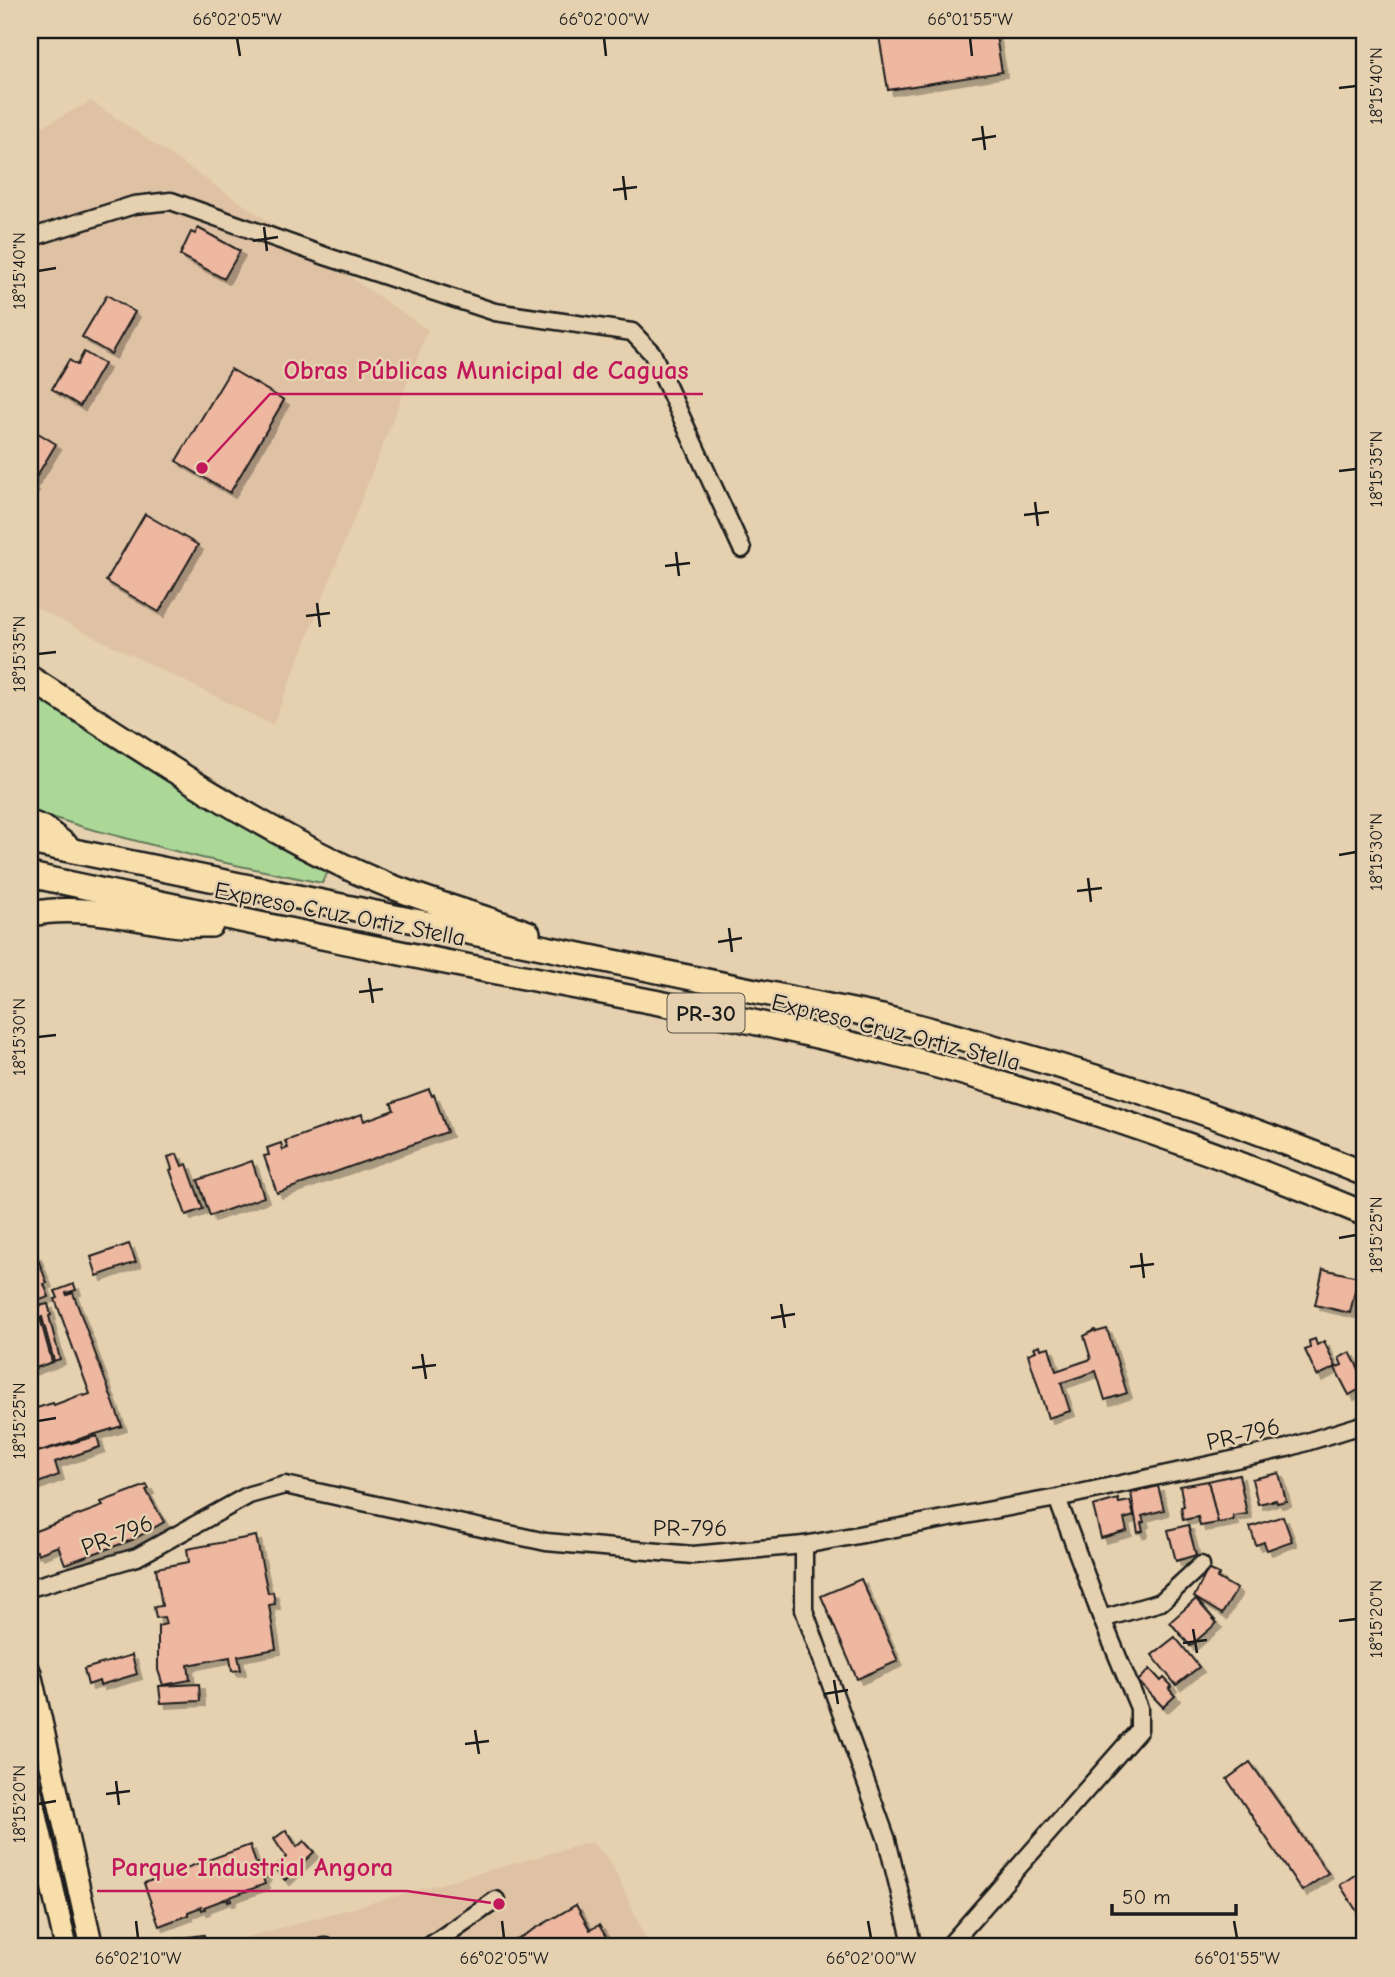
<svg xmlns="http://www.w3.org/2000/svg" width="1395" height="1977" viewBox="0 0 1395 1977" font-family="'Comic Neue',sans-serif">
  <defs>
    <filter id="shadow"><feDropShadow dx="5" dy="5" stdDeviation="0" flood-color="#0004"/></filter>
  </defs>
  <rect width="100%" height="100%" fill="#e5d1af"/>
  <filter id="ink" filterUnits="userSpaceOnUse"><feTurbulence type="fractalNoise" baseFrequency=".0143" numOctaves="2"/><feDisplacementMap in="SourceGraphic" scale="14" xChannelSelector="R" yChannelSelector="G"/><feConvolveMatrix kernelMatrix="1 2 1 2 8 2 1 2 1" color-interpolation-filters="sRGB"/></filter>
  <g filter="url(#ink)">
    <!-- built -->
    <g fill="#dfc2a4">
      <polygon points="91,101 428,330 273,725 30,605 30,133"/>
      <polygon points="591,1842 610,1860 650,1947 212,1947"/>
    </g>
    <!-- green -->
    <polygon fill="#abd897" stroke="#647a5a" stroke-width="2" points="30,691 223,813 328,872 322,883 202,858 83,827 30,810"/>
    <!-- building -->
    <g fill="#edb7a0" stroke="#1c1c1c" stroke-width="2" filter="url(#shadow)">
      <polygon points="878,30 995,30 1002,72 888,90"/>
      <polygon points="198,228 240,251 224,279 180,255 191,232 195,234"/>
      <polygon points="107,295 135,312 111,354 82,337"/>
      <polygon points="84,352 104,364 80,406 52,389 69,360 77,365"/>
      <polygon points="231,369 284,400 230,493 176,461"/>
      <polygon points="30,428 56,444 32,484 34,486 30,493"/>
      <polygon points="145,514 198,545 159,612 106,581"/>
      <polygon points="429,1089 432,1096 434,1095 447,1132 277,1193 264,1156 269,1155 267,1148 281,1143 283,1150 288,1148 285,1141 362,1114 364,1121 394,1110 391,1103"/>
      <polygon points="177,1154 182,1166 187,1164 203,1209 186,1215 170,1170 172,1169 168,1157"/>
      <polygon points="252,1161 264,1197 210,1216 198,1180"/>
      <polygon points="129,1244 136,1262 97,1276 91,1257"/>
      <polygon points="36,1254 47,1283 44,1284 49,1297 34,1302 30,1290 30,1256"/>
      <polygon points="1323,1269 1358,1277 1350,1313 1315,1305"/>
      <polygon points="74,1284 76,1290 66,1293 67,1295 73,1293 122,1426 30,1454 30,1410 53,1403 54,1405 83,1394 84,1396 90,1394 55,1299 58,1298 55,1291"/>
      <polygon points="37,1304 38,1306 48,1304 51,1315 49,1316 60,1359 54,1361 42,1317 40,1318 52,1362 30,1370 30,1306"/>
      <polygon points="1107,1329 1127,1393 1105,1400 1096,1371 1061,1383 1070,1411 1048,1418 1028,1354 1036,1351 1034,1347 1040,1345 1041,1349 1049,1347 1056,1371 1091,1359 1084,1336 1095,1330 1096,1332"/>
      <polygon points="1315,1339 1317,1345 1324,1341 1336,1367 1317,1376 1305,1350 1310,1348 1309,1341"/>
      <polygon points="1350,1352 1365,1381 1365,1386 1349,1395 1335,1368 1342,1365 1339,1358"/>
      <polygon points="97,1436 100,1447 55,1462 59,1475 30,1486 30,1454"/>
      <polygon points="1279,1473 1286,1501 1277,1503 1276,1500 1258,1504 1252,1479"/>
      <polygon points="1239,1474 1247,1514 1233,1516 1234,1520 1218,1523 1208,1481"/>
      <polygon points="1208,1481 1218,1523 1200,1526 1198,1517 1183,1520 1181,1507 1184,1506 1180,1486"/>
      <polygon points="147,1485 149,1489 146,1490 164,1522 132,1540 65,1564 58,1546 38,1554 37,1551 34,1552 30,1533 103,1506 101,1502"/>
      <polygon points="1158,1486 1164,1510 1142,1516 1144,1522 1141,1523 1143,1531 1138,1533 1131,1493"/>
      <polygon points="1118,1499 1119,1503 1130,1501 1134,1516 1124,1519 1127,1531 1101,1538 1093,1506"/>
      <polygon points="1283,1516 1292,1541 1267,1550 1264,1542 1256,1545 1250,1527"/>
      <polygon points="1188,1525 1196,1555 1176,1561 1168,1530"/>
      <polygon points="256,1536 268,1593 273,1592 275,1604 269,1605 276,1649 238,1656 241,1670 232,1671 230,1657 188,1665 190,1680 163,1685 158,1670 158,1626 166,1624 164,1617 156,1618 154,1607 162,1606 156,1568 189,1562 187,1549"/>
      <polygon points="1208,1569 1219,1575 1217,1578 1237,1589 1222,1614 1194,1597"/>
      <polygon points="861,1579 898,1661 857,1679 821,1596"/>
      <polygon points="1196,1599 1217,1623 1190,1646 1170,1622"/>
      <polygon points="1175,1637 1199,1667 1176,1685 1152,1655"/>
      <polygon points="132,1655 137,1674 100,1685 99,1681 88,1685 84,1669"/>
      <polygon points="1150,1669 1161,1681 1164,1678 1172,1686 1169,1689 1175,1696 1163,1707 1138,1681"/>
      <polygon points="199,1684 200,1701 161,1703 159,1686"/>
      <polygon points="1250,1762 1328,1873 1302,1891 1227,1779"/>
      <polygon points="286,1830 297,1847 304,1841 314,1852 285,1880 274,1868 286,1857 274,1839"/>
      <polygon points="250,1845 256,1864 264,1862 267,1870 264,1871 266,1877 263,1878 265,1884 230,1897 231,1900 228,1901 228,1898 204,1907 205,1909 202,1910 201,1907 188,1912 188,1915 159,1926 144,1883"/>
      <polygon points="1365,1868 1365,1924 1340,1885"/>
      <polygon points="576,1905 590,1930 599,1925 612,1947 504,1947"/>
      <polygon points="204,1935 206,1947 146,1947 145,1945 154,1942"/>
    </g>
    <g fill="none" stroke-linecap="round" stroke-linejoin="round">
      <defs>
        <g id="minor">
          <polyline points="30,238 134,205 171,201 328,257 495,312 632,332 652,353 742,549"/>
          <polyline points="804,1545 804,1610 887,1840 913,1947"/>
          <polyline points="30,1588 137,1557 249,1495 285,1485 546,1542 693,1555 804,1545 1057,1498 1287,1448 1365,1424"/>
          <polyline points="1102,1619 1161,1602 1201,1565"/>
          <polyline points="323,1947 326,1947"/>
          <polyline points="428,1947 496,1900"/>
          <polyline points="948,1947 1139,1730 1139,1708 1102,1619 1057,1498"/>
        </g>
        <g id="major">
          <polyline points="30,1673 92,1947"/>
          <polyline points="30,1789 66,1947"/>
        </g>
        <g id="highway">
          <path d="M 30,678 C 133,744 234,813 344,866 C 403,895 467,911 528,933"/>
          <polyline points="30,823 45,829 68,847"/>
          <path d="M 30,842 L 882,1017 C 1047,1059 1208,1109 1365,1174"/>
          <path d="M 30,875 C 177,907 324,938 471,967 C 612,994 753,1019 892,1054 C 1054,1095 1212,1150 1365,1214"/>
          <path d="M 30,914 C 79,904 124,917 172,924 C 184,926 198,925 211,925"/>
        </g>
      </defs>
      <!-- minor casing -->
      <use href="#minor" stroke="#1c1c1c" stroke-width="21"/>
      <!-- major casing -->
      <use href="#major" stroke="#1c1c1c" stroke-width="26"/>
      <!-- highway casing -->
      <use href="#highway" stroke="#1c1c1c" stroke-width="28"/>
      <!-- minor -->
      <use href="#minor" stroke="#e5d1af" stroke-width="16"/>
      <!-- major -->
      <use href="#major" stroke="#f8deab" stroke-width="21"/>
      <!-- highway -->
      <use href="#highway" stroke="#f8deab" stroke-width="23"/>
    </g>
  </g>
  <!-- ticks -->
  <path fill="none" stroke="#1c1c1c" stroke-width="2.5" d="M 237,38 L 240,56M 604,38 L 606,56M 970,38 L 972,56M 1339,88 L 1356,86M 982,126 L 985,150M 972,140 L 996,136M 623,176 L 626,200M 613,190 L 637,187M 264,227 L 267,251M 253,241 L 278,237M 38,271 L 56,268M 1339,471 L 1356,469M 1035,502 L 1038,526M 1024,515 L 1049,512M 676,552 L 679,576M 665,566 L 690,563M 317,603 L 320,627M 306,616 L 330,613M 38,654 L 56,652M 1339,855 L 1356,852M 1088,878 L 1091,902M 1077,891 L 1102,888M 729,928 L 732,952M 718,942 L 742,938M 369,978 L 373,1003M 359,992 L 383,989M 38,1037 L 56,1035M 1339,1238 L 1356,1235M 1141,1253 L 1144,1278M 1130,1267 L 1154,1264M 781,1304 L 785,1328M 771,1318 L 795,1314M 422,1354 L 426,1379M 412,1368 L 436,1365M 38,1421 L 56,1418M 1339,1621 L 1356,1619M 1193,1629 L 1197,1653M 1183,1643 L 1207,1640M 834,1680 L 838,1704M 824,1694 L 848,1690M 475,1730 L 479,1754M 465,1744 L 489,1741M 116,1781 L 119,1805M 106,1794 L 130,1791M 38,1804 L 56,1801M 136,1921 L 138,1938M 502,1921 L 504,1938M 868,1921 L 871,1938M 1234,1921 L 1237,1938"/>
  <g text-anchor="middle" dominant-baseline="central" stroke-width="5" stroke-linejoin="round" paint-order="stroke">
    <!-- shield labels -->
    <rect fill="#e5d1af" stroke="#585248" stroke-width="2" x="667.5" y="993.5" width="77" height="39" rx="5"/>
    <g font-size="23" font-weight="bold" fill="#1c1c1c">
      <text x="706" y="1013">PR-30</text>
    </g>
    <!-- street labels -->
    <g font-size="24" fill="#1c1c1c" stroke="#e5d1af">
      <text transform="translate(340 914) rotate(11)">Expreso Cruz Ortiz Stella</text>
      <text transform="translate(896 1032) rotate(14)">Expreso Cruz Ortiz Stella</text>
      <text transform="translate(1243 1434) rotate(-13)">PR-796</text>
      <text x="690" y="1528">PR-796</text>
      <text transform="translate(117 1535) rotate(-21)">PR-796</text>
    </g>
  </g>
  <!-- callouts -->
  <path fill="none" stroke="#c2185b" stroke-width="2.5" d="M202 468L270 394H703M499 1904L407 1891H97"/>
  <g fill="#c2185b" stroke="#e5d1af" stroke-width="2.5">
    <circle cx="202" cy="468" r="7"/>
    <circle cx="499" cy="1904" r="7"/>
  </g>
  <g font-size="26" text-anchor="middle" font-weight="bold" fill="#c2185b" stroke="#e5d1af" stroke-width="5" stroke-linejoin="round" paint-order="stroke">
    <text x="486" y="379">Obras Públicas Municipal de Caguas</text>
    <text x="252" y="1876">Parque Industrial Angora</text>
  </g>
  <!-- margin -->
  <rect width="1395" height="1977" fill="none" stroke="#e5d1af" stroke-width="77"/>
  <!-- scale -->
  <path d="M1112 1904v10h124v-10" fill="none" stroke="#1c1c1c" stroke-width="3.5"/>
  <text x="1122" y="1904" font-size="21" fill="#1c1c1c" stroke="#e5d1af" stroke-width="5" paint-order="stroke">50 m</text>
  <rect x="38" y="38" width="1318" height="1900" fill="none" stroke="#1c1c1c" stroke-width="2.5"/>
  <g font-size="18" text-anchor="middle" fill="#1c1c1c">
    <text x="237" y="25">66°02'05"W</text>
    <text x="604" y="25">66°02'00"W</text>
    <text x="970" y="25">66°01'55"W</text>
    <text transform="translate(1376 86) rotate(-90)" y="6">18°15'40"N</text>
    <text transform="translate(19 271) rotate(-90)" y="6">18°15'40"N</text>
    <text transform="translate(1376 469) rotate(-90)" y="6">18°15'35"N</text>
    <text transform="translate(19 654) rotate(-90)" y="6">18°15'35"N</text>
    <text transform="translate(1376 852) rotate(-90)" y="6">18°15'30"N</text>
    <text transform="translate(19 1037) rotate(-90)" y="6">18°15'30"N</text>
    <text transform="translate(1376 1235) rotate(-90)" y="6">18°15'25"N</text>
    <text transform="translate(19 1421) rotate(-90)" y="6">18°15'25"N</text>
    <text transform="translate(1376 1619) rotate(-90)" y="6">18°15'20"N</text>
    <text transform="translate(19 1804) rotate(-90)" y="6">18°15'20"N</text>
    <text x="138" y="1964">66°02'10"W</text>
    <text x="504" y="1964">66°02'05"W</text>
    <text x="871" y="1964">66°02'00"W</text>
    <text x="1237" y="1964">66°01'55"W</text>
  </g>
</svg>
